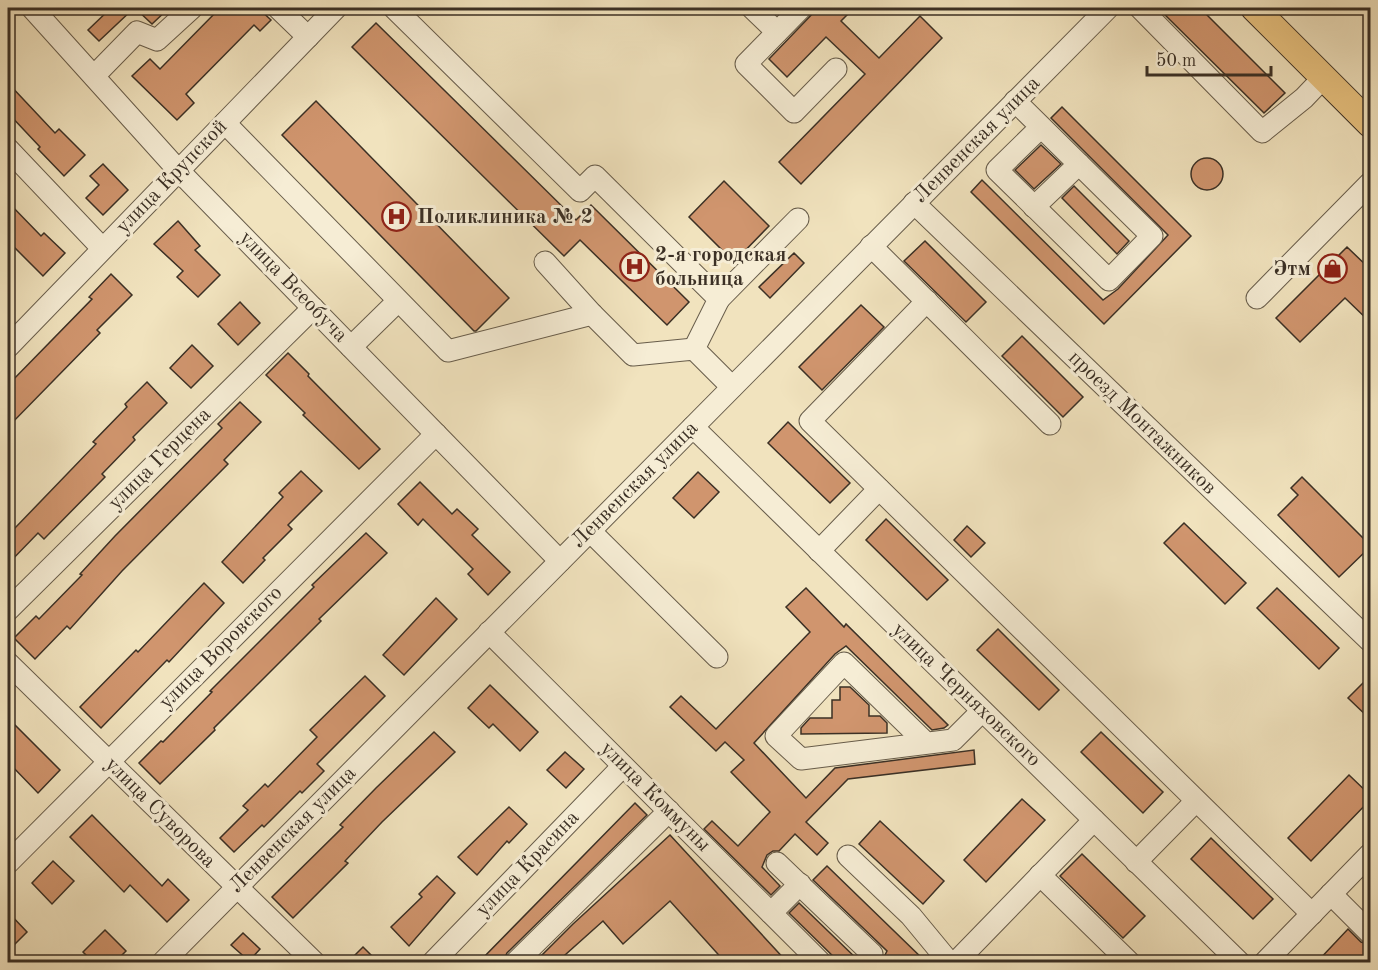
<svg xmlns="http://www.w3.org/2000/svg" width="1378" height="970" viewBox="0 0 1378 970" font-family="'Old Standard TT',serif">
  <rect width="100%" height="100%" fill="#f1e3be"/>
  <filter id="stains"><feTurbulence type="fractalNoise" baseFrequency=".00333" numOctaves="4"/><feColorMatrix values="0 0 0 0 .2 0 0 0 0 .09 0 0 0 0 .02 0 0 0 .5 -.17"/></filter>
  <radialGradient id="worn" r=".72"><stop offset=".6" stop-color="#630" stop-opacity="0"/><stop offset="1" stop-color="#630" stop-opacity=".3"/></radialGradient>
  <!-- building -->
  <g fill="#d0956e" stroke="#3b3025" stroke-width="1.5">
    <polygon points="111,8 134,8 99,41 88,30"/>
    <polygon points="135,8 169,8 152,24"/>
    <polygon points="220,8 258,8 271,20 260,31 254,25 186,94 194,103 177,120 132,76 150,59 160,69"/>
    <polygon points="818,8 854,8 841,21 879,58 920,16 942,38 801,184 779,162 865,74 826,37 787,77 769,59"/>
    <polygon points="1158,8 1200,8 1285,93 1264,113"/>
    <polygon points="376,23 576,220 591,205 689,302 667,325 580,240 564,256 352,47"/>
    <polygon points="8,83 55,133 59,129 85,155 64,176 38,149 40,147 8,113"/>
    <polygon points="316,101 509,298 476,331 474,331 282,135"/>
    <polygon points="1062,107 1191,236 1104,324 971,192 982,180 1103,300 1118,289 1168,235 1051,118"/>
    <polygon points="1041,145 1061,164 1034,189 1015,170"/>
    <circle cx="1207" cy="174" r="16"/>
    <polygon points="103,164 128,190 103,215 86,198 99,185 90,176"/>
    <polygon points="724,181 769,226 734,262 689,217"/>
    <polygon points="1074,186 1129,241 1117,254 1062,198"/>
    <polygon points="8,202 41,236 44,233 65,253 43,276 8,241"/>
    <polygon points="178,221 200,246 195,250 220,275 198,297 177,277 183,271 154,244"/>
    <polygon points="925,241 986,302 966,322 904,261"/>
    <polygon points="1347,247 1371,270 1371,323 1345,298 1300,342 1276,318"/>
    <polygon points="794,253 804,263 770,298 759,287"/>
    <polygon points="111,274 132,295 97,330 100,333 8,427 8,385 92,299 89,297"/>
    <polygon points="240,302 260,323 238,345 218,324"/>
    <polygon points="861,305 884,327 822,390 799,367"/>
    <polygon points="1022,336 1083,397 1063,417 1002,356"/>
    <polygon points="192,345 213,366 191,388 170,368"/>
    <polygon points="288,353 309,374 308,376 380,449 359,469 303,415 305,413 266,375"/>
    <polygon points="147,382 167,403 133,437 135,440 102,474 105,477 44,539 38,533 8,564 8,521 15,528 96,444 93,442 127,407 125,404"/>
    <polygon points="240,402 261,422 224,460 228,464 122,571 70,629 67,626 35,659 14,638 36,616 39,619 82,575 80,574 115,536 222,428 218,424"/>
    <polygon points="788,422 850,483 830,503 768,443"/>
    <polygon points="301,471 322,491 288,525 292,529 263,558 265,560 243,583 222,562 283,497 279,493"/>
    <polygon points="698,472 719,492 694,518 673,498"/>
    <polygon points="1302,477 1371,546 1339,577 1278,515 1298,495 1291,488"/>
    <polygon points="420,482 452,514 457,509 478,529 472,535 510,572 488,595 468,574 473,569 423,519 418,525 398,504"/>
    <polygon points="886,519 948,580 927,600 866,540"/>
    <polygon points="1184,523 1246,583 1225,604 1164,543"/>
    <polygon points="967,526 985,543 971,557 954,540"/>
    <polygon points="366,533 387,553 319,619 321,621 214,728 215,730 160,784 139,763 161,741 163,742 212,692 210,691 314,587 312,585"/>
    <polygon points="204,583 224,603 169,662 167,660 101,728 80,707 136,650 138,652"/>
    <polygon points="806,588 844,627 846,624 948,725 944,728 932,730 846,646 835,654 754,743 806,798 835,768 974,750 975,764 848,779 806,822 828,843 817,855 795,834 779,851 773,851 767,855 762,867 780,886 771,895 704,829 712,821 738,846 770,812 731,772 744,760 725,742 716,751 670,707 681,696 716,729 810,632 786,607"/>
    <polygon points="1277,588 1339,648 1319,669 1257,608"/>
    <polygon points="436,598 457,619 404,675 383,655"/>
    <polygon points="998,629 1059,690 1039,710 977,650"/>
    <polygon points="1371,675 1371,720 1348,698"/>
    <polygon points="365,676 385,696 317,764 324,771 302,793 300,791 264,827 262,825 234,852 220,838 248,810 243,806 265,784 268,787 317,737 310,730"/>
    <polygon points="490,685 538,732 520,751 493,724 489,728 468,708"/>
    <polygon points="840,687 850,687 869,705 869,716 880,716 887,723 887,733 801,734 801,728 810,718 832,718 832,700 840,700"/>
    <polygon points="8,718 60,770 38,793 8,762"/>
    <polygon points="434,732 455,752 382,822 345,861 348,863 293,918 272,897 343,827 340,825 376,788"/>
    <polygon points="1101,732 1163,792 1143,813 1081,752"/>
    <polygon points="565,752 584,769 566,788 547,770"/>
    <polygon points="1349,775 1371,796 1371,799 1311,861 1288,838"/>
    <polygon points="1022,799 1045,820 986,882 964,860"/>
    <polygon points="635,803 647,815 507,953 502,963 478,963"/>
    <polygon points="509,807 527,824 509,843 507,841 477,875 458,857"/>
    <polygon points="92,815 162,886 168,879 189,900 167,922 130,885 124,892 70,837"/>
    <polygon points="880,821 944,881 923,904 859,844"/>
    <polygon points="670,835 788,963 726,963 670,901 623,944 603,921 556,963 534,963 573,924"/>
    <polygon points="1211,838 1273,899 1253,919 1191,859"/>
    <polygon points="1082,854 1145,916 1123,938 1060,876"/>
    <polygon points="53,861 74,881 52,904 32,883"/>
    <polygon points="827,866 927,963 881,963 887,951 813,880"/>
    <polygon points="437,876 455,893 409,946 391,927 422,897 419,894"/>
    <polygon points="799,903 861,963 840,963 789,913"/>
    <polygon points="8,912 27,932 8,951"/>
    <polygon points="1348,929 1361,942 1371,945 1371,951 1359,963 1316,963"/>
    <polygon points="105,930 126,951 114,963 94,963 83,952"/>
    <polygon points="243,933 260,949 249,961 231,945"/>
    <polygon points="363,947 379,963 347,963"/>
  </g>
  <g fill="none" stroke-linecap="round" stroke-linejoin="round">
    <defs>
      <g id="minor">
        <polyline points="32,8 179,171 560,561"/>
        <polyline points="278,8 308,37"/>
        <polyline points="394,8 580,191 595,176 719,299 694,349"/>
        <polyline points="752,8 777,32"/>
        <polyline points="801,8 746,64 794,112 836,69"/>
        <polyline points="1140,8 1262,132 1304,98 1324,77"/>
        <polyline points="94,76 137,32 157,40 192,8"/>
        <polyline points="1015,101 1152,236 1109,280 997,170 1041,127"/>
        <polyline points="225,123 448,351 592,314"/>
        <polyline points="8,149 102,248"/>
        <polyline points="914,203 1370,641"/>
        <polyline points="1034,207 1079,164"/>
        <polyline points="871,246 1050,424"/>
        <polyline points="545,262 592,314 633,355 694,349 732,387"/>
        <polyline points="1257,298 1370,183"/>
        <polyline points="719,299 798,219"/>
        <polyline points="927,301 810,421 1312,914"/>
        <polyline points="8,347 336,8"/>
        <polyline points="351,347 398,301"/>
        <polyline points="693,427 1239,962"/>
        <polyline points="590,531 717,657"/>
        <polyline points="819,551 879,489"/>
        <polyline points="8,610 313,308"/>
        <polyline points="489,632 820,962"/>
        <polyline points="8,663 314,962"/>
        <polyline points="926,743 844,663 776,736 801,759 953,740 982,711"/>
        <polyline points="848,856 911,916 949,962"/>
        <polyline points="1136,862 1196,801"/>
        <polyline points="8,863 436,434"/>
        <polyline points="777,863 872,954"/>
        <polyline points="1040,875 1129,962"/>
        <polyline points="1331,894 1370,933"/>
        <polyline points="771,913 800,884"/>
        <polyline points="163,962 1108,8"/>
        <polyline points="433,962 623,766"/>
        <polyline points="516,962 669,811"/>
        <polyline points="956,962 1094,820"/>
        <polyline points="1265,962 1370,854"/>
      </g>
      <polyline id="major" points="1254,8 1370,124"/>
    </defs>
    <!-- minor casing -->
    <use href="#minor" stroke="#685d4b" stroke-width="23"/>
    <!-- major casing -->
    <use href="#major" stroke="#3b3025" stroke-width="28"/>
    <!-- minor -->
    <use href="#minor" stroke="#f6edd5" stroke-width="21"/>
    <!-- major -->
    <use href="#major" stroke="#e8c27f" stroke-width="26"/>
  </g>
  <!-- icons -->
  <defs>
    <symbol id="hospital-ring" viewBox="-11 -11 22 22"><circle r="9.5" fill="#f6edd5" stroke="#8f2418" stroke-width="1.5"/><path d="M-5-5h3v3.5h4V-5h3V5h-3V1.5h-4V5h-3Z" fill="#8f2418"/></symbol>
    <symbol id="shop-ring" viewBox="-11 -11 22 22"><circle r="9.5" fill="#f6edd5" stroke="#8f2418" stroke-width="1.5"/><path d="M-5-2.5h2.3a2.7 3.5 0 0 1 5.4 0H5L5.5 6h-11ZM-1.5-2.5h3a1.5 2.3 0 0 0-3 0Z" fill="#8f2418"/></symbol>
  </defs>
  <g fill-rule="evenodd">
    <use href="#hospital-ring" x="380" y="200" width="33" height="33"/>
    <use href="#hospital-ring" x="618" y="250" width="33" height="33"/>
    <use href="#shop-ring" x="1316" y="252" width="33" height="33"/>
  </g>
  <g text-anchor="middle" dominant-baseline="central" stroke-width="6" stroke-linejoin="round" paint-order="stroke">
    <!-- street labels -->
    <g font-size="21" fill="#3b3025" stroke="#f6edd5">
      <text transform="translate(977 140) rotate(-45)">Ленвенская улица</text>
      <text transform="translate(172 177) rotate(-46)">улица Крупской</text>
      <text transform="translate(293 287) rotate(46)">улица Всеобуча</text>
      <text transform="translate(1142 423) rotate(44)">проезд Монтажников</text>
      <text transform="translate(160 459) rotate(-45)">улица Герцена</text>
      <text transform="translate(635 485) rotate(-45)">Ленвенская улица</text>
      <text transform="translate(221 648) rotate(-45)">улица Воровского</text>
      <text transform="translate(966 695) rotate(44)">улица Черняховского</text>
      <text transform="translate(655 797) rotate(45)">улица Коммуны</text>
      <text transform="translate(160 813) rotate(45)">улица Суворова</text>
      <text transform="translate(293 830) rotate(-45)">Ленвенская улица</text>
      <text transform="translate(528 864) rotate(-46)">улица Красина</text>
    </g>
    <!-- poi labels -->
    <g font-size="21" font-weight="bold" fill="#3b3025" stroke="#f6edd5" text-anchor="start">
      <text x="417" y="217">Поликлиника № 2</text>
      <text x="655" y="255">2-я городская<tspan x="655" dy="24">больница</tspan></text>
      <text x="1311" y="269" text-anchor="end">Этм</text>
    </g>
  </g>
  <!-- margin -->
  <rect width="1378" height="970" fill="none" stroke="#f1e3be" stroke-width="30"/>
  <rect x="9" y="9" width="1360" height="952" fill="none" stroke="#3b3025" stroke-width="3"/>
  <rect x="15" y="15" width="1348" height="940" fill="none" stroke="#3b3025" stroke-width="1.5"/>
  <!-- scale -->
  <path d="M1147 66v9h124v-9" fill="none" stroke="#3b3025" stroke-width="3"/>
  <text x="1156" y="66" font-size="18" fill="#3b3025" stroke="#f6edd5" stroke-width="4.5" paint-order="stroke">50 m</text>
  <rect width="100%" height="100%" filter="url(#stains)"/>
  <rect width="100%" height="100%" fill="url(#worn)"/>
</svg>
